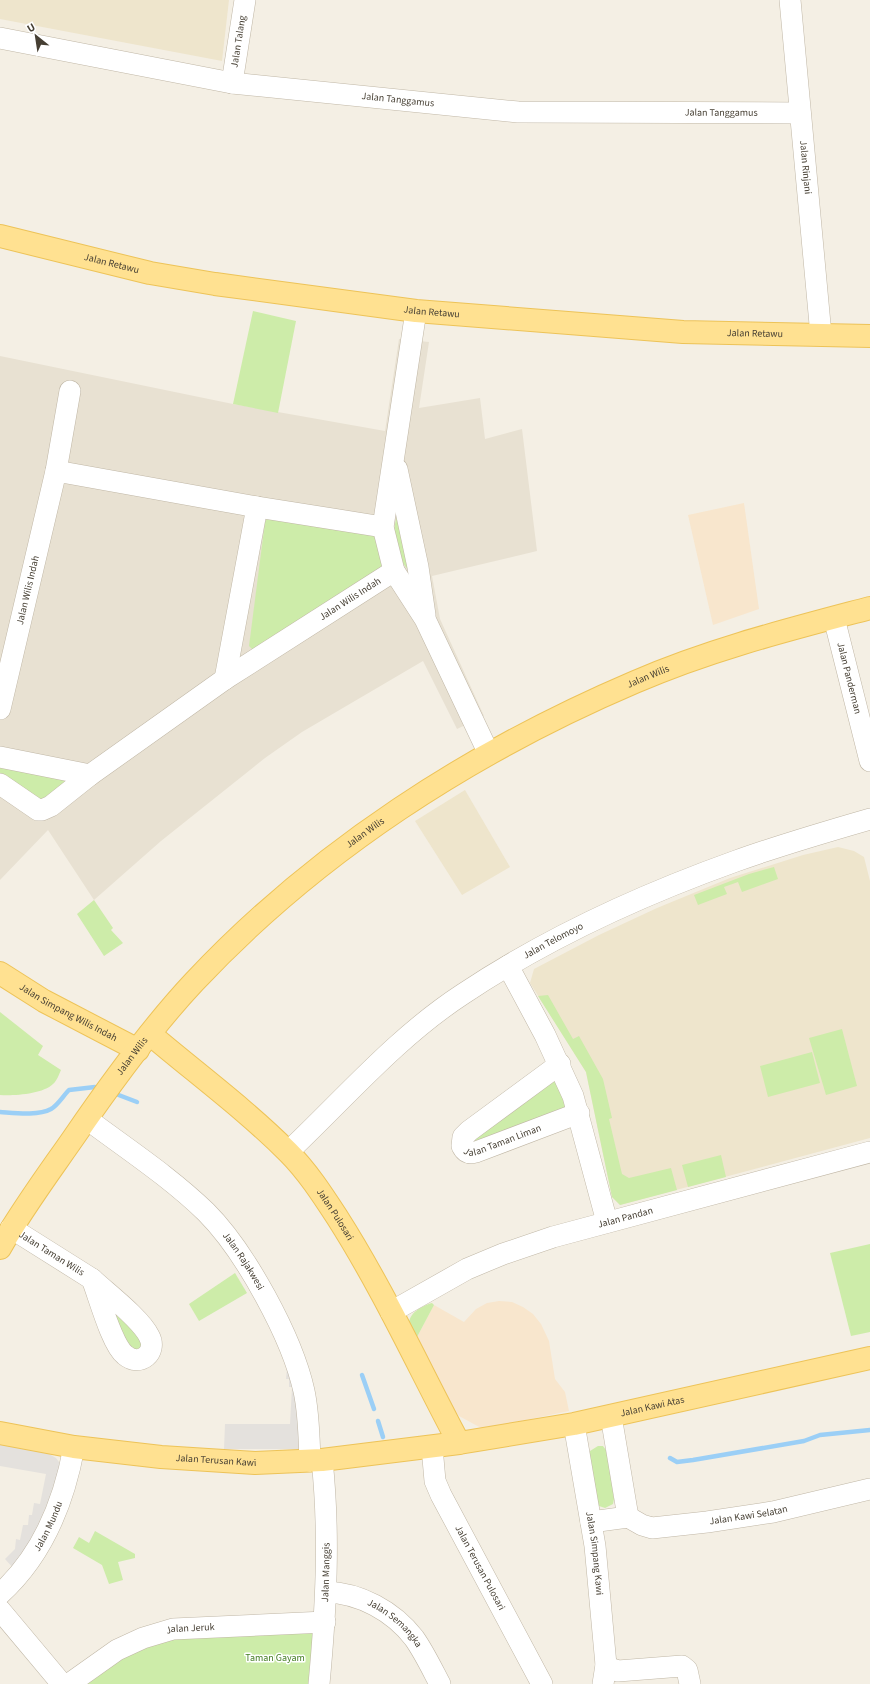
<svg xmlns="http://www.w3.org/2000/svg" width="870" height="1684" viewBox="0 0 870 1684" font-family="'Source Sans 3',sans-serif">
  <rect width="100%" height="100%" fill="#f4efe4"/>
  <!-- residential -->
  <polygon fill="#e8e1d2" points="399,339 429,342 419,408 480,398 485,439 522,429 537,551 432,576 440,619 484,716 457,729 423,661 302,732 265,758 161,841 94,900 48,830 0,880 0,356 233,404 385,431"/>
  <!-- commercial -->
  <g fill="#f8e6cd">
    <polygon points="744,503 759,609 713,625 688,515"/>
    <polygon points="499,1301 512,1302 523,1307 533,1314 541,1324 549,1341 555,1379 565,1392 569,1411 483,1429 459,1416 444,1398 417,1337 434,1305 464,1322 476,1309 487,1303"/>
  </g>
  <!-- education -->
  <g fill="#eee5cc">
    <polygon points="0,0 229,0 222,61 0,19"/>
    <polygon points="465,790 510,867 462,895 415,821"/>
    <polygon points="838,847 854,851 864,857 870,881 870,1138 620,1205 612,1197 586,1072 530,983 534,969 599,935 657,908 730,878 803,855"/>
  </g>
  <!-- green -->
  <g fill="#cdeca9">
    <polygon points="253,311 296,321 278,413 233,404"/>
    <path d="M 268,517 L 370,532 C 382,546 386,552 382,571 L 255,652 L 249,646 L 265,522 Z"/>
    <path d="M 397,517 L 412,574 C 397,560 390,536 397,517 Z"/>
    <polygon points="0,767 76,777 43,805 0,776"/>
    <polygon points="774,867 778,879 742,892 738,882 724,887 727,894 698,905 694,895 749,874"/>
    <polygon points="94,900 113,928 111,930 123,943 104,956 77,914"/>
    <polygon points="548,995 573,1039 579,1036 603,1079 612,1118 609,1119 622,1174 629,1178 671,1168 677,1190 620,1205 612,1197 586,1072 538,996"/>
    <path d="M 0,1012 L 43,1046 L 38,1055 L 61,1070 C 59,1074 57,1081 53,1084 C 43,1094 14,1096 0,1095 Z"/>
    <polygon points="842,1029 857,1086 826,1095 809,1038"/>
    <polygon points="812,1052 820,1083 768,1097 760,1066"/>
    <polygon points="555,1075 569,1105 477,1148 469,1136"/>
    <polygon points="721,1155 726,1177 688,1187 682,1165"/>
    <polygon points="870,1244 870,1332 851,1336 830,1253"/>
    <polygon points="235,1273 247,1293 199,1321 189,1304"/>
    <polygon points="106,1301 143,1340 141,1349 132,1351"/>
    <path d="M 432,1303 L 434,1305 L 417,1337 L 409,1325 C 408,1313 422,1306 432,1303 Z"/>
    <polygon points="598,1446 603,1446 608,1453 614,1499 613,1504 605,1508 599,1506 597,1503 589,1455 590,1451"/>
    <polygon points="95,1531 135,1554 135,1558 118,1562 123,1580 109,1584 102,1565 73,1548 79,1537 89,1543"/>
    <polygon points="317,1631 313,1684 83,1684 103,1666 159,1640"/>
  </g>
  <!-- parking -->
  <g fill="#e4e1dd">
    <polygon points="287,1369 299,1403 299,1449 224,1449 225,1424 290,1424 292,1387 289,1387 289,1379 286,1379"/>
    <polygon points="0,1443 49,1454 56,1458 59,1462 61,1470 51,1509 15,1570 5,1559 15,1549 16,1539 20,1540 23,1525 28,1525 29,1515 32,1515 34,1503 40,1504 46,1474 0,1466"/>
  </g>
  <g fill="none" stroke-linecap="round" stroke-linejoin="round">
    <!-- stream -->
    <g stroke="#9bcff6" stroke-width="4.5">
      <polyline points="116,1094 137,1102"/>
      <path d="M 0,1112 C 15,1113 38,1116 51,1109 C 58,1105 63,1096 69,1090 L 95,1087"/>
      <polyline points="362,1375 374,1409"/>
      <polyline points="378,1421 383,1437"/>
      <polyline points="670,1458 677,1462 693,1460 804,1441 820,1435 870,1430"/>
    </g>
    <defs>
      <g id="minor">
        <path id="s1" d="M 790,0 L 821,335"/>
        <path id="s2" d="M 0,38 L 232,83 L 518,112 L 800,113"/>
        <path id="s3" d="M 232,83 L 245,0"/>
        <polyline points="416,311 383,527 394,571 425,619 489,754"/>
        <polyline points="397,469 418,567 425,615"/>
        <polyline points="56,471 70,391"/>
        <path id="s4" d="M 834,618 L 870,761"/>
        <polyline points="225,679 257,507"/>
        <path id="s5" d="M 0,709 L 56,471 L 257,507 L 383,527"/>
        <polyline points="0,757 90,775"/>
        <path id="s6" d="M 0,784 L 38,810 L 42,810 L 51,806 L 90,775 L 225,679 L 394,571"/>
        <polyline points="508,966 545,1035 573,1096 607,1222"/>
        <path id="s7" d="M 560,1064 L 469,1131 L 463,1137 L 462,1146 C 465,1152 469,1154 476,1152 L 579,1113"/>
        <path id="s8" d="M 87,1119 C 127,1149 170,1177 206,1212 C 245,1251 292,1337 304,1391 C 309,1414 309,1437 310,1461"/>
        <path id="s9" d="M 288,1152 C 345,1098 397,1037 463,994 C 547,938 641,895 736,861 C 780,845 825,832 870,819"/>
        <path id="s10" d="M 11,1228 L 92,1279"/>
        <path d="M 92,1279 C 107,1293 141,1319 149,1336 C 158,1352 140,1368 125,1355 C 112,1345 99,1297 92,1279 Z"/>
        <path id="s11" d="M 391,1312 L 467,1269 L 503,1254 L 553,1237 L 870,1152"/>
        <polyline points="611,1416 628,1517"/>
        <path id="s12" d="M 574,1424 L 595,1546 L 606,1665 L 603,1684"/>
        <path id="s13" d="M 432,1447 L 435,1481 L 441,1495 L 542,1684"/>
        <path id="s14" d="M 628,1517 L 642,1525 L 652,1528 L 707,1522 L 773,1512 L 870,1489"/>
        <polyline points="591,1522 628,1517"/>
        <path id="s15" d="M 326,1592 C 360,1593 393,1611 414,1638 C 424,1652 432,1669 440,1684"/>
        <path id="s16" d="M 0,1594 C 43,1555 64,1502 74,1447"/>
        <polyline points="0,1610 62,1684"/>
        <polyline points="606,1665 612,1669 618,1671 682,1666 687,1670 690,1684"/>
        <path id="s17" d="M 69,1684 L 117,1650 L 143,1638 L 173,1629 L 325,1622"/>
        <path id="s18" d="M 319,1684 C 326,1610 330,1535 322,1460"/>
      </g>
      <g id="major">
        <path id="s19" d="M 0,236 L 150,273 L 215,284 L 416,311 L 683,332 L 870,336"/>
        <path id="s20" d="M 0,973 L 44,1001 L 138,1050"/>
        <path id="s21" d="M 150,1034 C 196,1073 245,1109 288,1152 C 307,1171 322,1194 337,1217 C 383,1289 419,1368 459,1443"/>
        <path id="s22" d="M 0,1248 C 22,1209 49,1173 74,1137 C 111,1083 150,1029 194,982 C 317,851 471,752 635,682 C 711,649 791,629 870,608"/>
        <path id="s23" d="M 0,1433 L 74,1447 L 161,1457 L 255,1463 L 322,1460 L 459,1443 L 574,1424 L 870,1358"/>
      </g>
    </defs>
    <!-- minor casing -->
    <use href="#minor" stroke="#c0b7a6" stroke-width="22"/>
    <!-- major casing -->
    <use href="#major" stroke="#edc358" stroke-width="24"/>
    <!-- minor -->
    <use href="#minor" stroke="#fff" stroke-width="21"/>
    <!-- major -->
    <use href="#major" stroke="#ffe191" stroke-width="22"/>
  </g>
  <g text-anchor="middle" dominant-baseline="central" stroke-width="3" stroke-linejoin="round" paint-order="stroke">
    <!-- street labels -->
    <g font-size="10" fill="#463f33" stroke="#fff">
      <text stroke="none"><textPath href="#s3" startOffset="42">Jalan Talang</textPath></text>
      <text stroke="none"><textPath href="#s2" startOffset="403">Jalan Tanggamus</textPath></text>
      <text stroke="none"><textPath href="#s2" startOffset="727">Jalan Tanggamus</textPath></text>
      <text stroke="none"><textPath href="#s1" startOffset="168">Jalan Rinjani</textPath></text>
      <text stroke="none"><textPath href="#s19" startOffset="115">Jalan Retawu</textPath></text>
      <text stroke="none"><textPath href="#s19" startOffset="439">Jalan Retawu</textPath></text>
      <text stroke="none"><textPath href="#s19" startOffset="763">Jalan Retawu</textPath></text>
      <text stroke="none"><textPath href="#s5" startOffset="122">Jalan Wilis Indah</textPath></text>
      <text stroke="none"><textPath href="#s6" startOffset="424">Jalan Wilis Indah</textPath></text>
      <text stroke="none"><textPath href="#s22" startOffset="881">Jalan Wilis</textPath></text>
      <text stroke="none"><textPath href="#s4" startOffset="62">Jalan Panderman</textPath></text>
      <text stroke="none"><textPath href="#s22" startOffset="557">Jalan Wilis</textPath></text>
      <text stroke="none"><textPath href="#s9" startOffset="341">Jalan Telomoyo</textPath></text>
      <text stroke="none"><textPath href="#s20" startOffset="79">Jalan Simpang Wilis Indah</textPath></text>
      <text stroke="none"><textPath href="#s22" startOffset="233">Jalan Wilis</textPath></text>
      <text stroke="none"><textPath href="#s7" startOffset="176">Jalan Taman Liman</textPath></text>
      <text stroke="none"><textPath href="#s21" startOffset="260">Jalan Pulosari</textPath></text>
      <text stroke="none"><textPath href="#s11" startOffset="254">Jalan Pandan</textPath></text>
      <text stroke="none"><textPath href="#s10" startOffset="48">Jalan Taman Wilis</textPath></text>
      <text stroke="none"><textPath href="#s8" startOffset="213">Jalan Rajakwesi</textPath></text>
      <text stroke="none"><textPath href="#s23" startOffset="659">Jalan Kawi Atas</textPath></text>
      <text stroke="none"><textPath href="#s23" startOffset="218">Jalan Terusan Kawi</textPath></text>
      <text stroke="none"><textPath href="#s14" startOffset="124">Jalan Kawi Selatan</textPath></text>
      <text stroke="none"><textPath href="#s16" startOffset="84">Jalan Mundu</textPath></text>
      <text stroke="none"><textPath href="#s12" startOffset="131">Jalan Simpang Kawi</textPath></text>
      <text stroke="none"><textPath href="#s13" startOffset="132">Jalan Terusan Pulosari</textPath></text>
      <text stroke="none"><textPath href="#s18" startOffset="112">Jalan Manggis</textPath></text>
      <text stroke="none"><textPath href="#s15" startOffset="78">Jalan Semangka</textPath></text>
      <text stroke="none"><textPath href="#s17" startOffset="136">Jalan Jeruk</textPath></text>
    </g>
    <!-- park labels -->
    <g font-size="10" fill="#437c22" stroke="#fff">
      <text x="275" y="1658">Taman Gayam</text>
    </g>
  </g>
  <!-- north arrow -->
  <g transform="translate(36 36) rotate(330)" stroke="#ffffff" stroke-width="3" paint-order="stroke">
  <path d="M0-3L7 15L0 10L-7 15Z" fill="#463f33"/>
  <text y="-6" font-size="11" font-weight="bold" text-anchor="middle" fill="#463f33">U</text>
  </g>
</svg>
